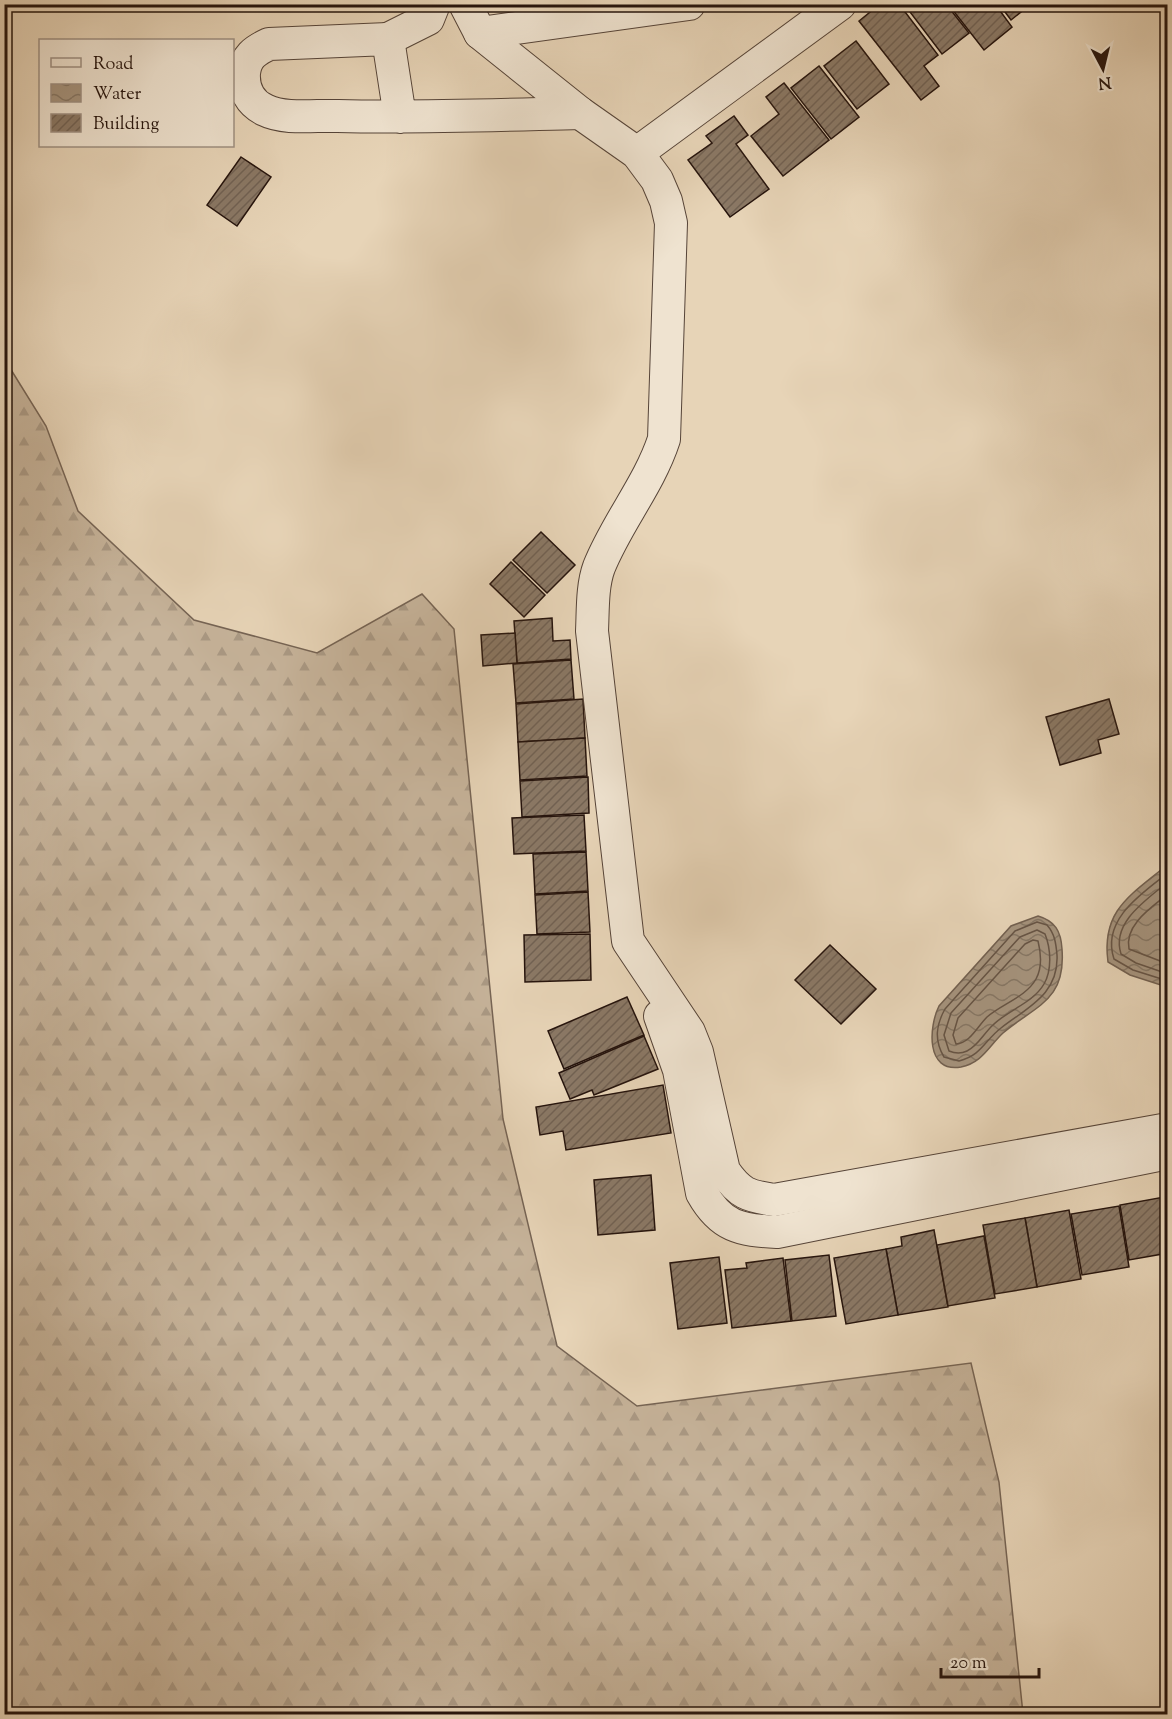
<svg xmlns="http://www.w3.org/2000/svg" width="1172" height="1719" viewBox="0 0 1172 1719" font-family="'Sorts Mill Goudy',serif">
  <defs>
    <pattern id="forest-firs" width="22" height="20" patternUnits="userSpaceOnUse" patternTransform="scale(1.5)"><rect width="22" height="20" fill="#c6b39a"/><path d="M5 1l3.5 6h-7zM16 11l3.5 6h-7z" fill="#aa9984"/></pattern>
    <pattern id="water-waves" width="16" height="10" patternUnits="userSpaceOnUse" patternTransform="scale(1.5)"><rect width="16" height="10" fill="#a5937d"/><path d="M0 5q4-4 8 0t8 0" fill="none" stroke="#867765"/></pattern>
    <pattern id="building-hatch" width="6" height="6" patternUnits="userSpaceOnUse" patternTransform="scale(1.5)"><rect width="6" height="6" fill="#8a7865"/><path d="M-1 1l2-2M0 6l6-6M5 7l2-2" fill="none" stroke="#716152"/></pattern>
  </defs>
  <rect width="100%" height="100%" fill="#e7d4b7"/>
  <filter id="stains"><feTurbulence type="fractalNoise" baseFrequency=".00333" numOctaves="4"/><feColorMatrix values="0 0 0 0 .2 0 0 0 0 .09 0 0 0 0 .02 0 0 0 .5 -.17"/></filter>
  <radialGradient id="worn" r=".72"><stop offset=".6" stop-color="#630" stop-opacity="0"/><stop offset="1" stop-color="#630" stop-opacity=".3"/></radialGradient>
  <!-- forest -->
  <polygon fill="url(#forest-firs)" stroke="#766454" stroke-width="1.5" points="5,360 46,426 78,511 194,620 317,653 422,594 454,629 503,1119 557,1346 637,1406 971,1363 999,1482 1023,1714 5,1714"/>
  <!-- water -->
  <g fill="url(#water-waves)" stroke="#726050" stroke-width="1.5">
    <path d="M 1167,865 L 1167,987 L 1130,975 L 1108,962 C 1101,910 1131,895 1167,865 Z"/>
    <path d="M 1038,916 C 1055,921 1061,931 1062,949 C 1066,1001 1036,1005 1003,1033 C 989,1046 982,1063 961,1067 C 925,1073 929,1026 939,1006 L 1011,926 Z"/>
  </g>
  <g fill="none" stroke-linecap="round" stroke-linejoin="round">
    <!-- shore -->
    <g stroke="#665445" stroke-width="1.5">
      <path d="M 1168,873 C 1141,894 1101,920 1114,959 L 1133,970 L 1168,981"/>
      <path d="M 1168,882 C 1146,900 1111,923 1121,954 L 1136,963 L 1168,974"/>
      <path d="M 1168,894 C 1152,907 1124,925 1129,949 L 1168,964"/>
      <path d="M 1037,922 L 1047,925 C 1055,934 1056,944 1057,955 C 1059,994 1028,1007 1001,1028 C 984,1041 982,1055 959,1061 L 944,1057 C 934,1040 936,1025 945,1009 L 1015,931 Z"/>
      <path d="M 1037,930 L 1045,934 C 1051,949 1052,970 1044,984 C 1033,1003 1008,1010 993,1025 C 984,1033 978,1046 967,1051 C 961,1054 956,1054 949,1051 L 944,1035 L 951,1013 L 1020,937 Z"/>
      <path d="M 1033,940 L 1038,941 C 1041,953 1042,968 1036,979 C 1026,997 1002,1004 987,1017 C 977,1027 970,1043 956,1044 L 953,1035 L 958,1018 L 1025,944 Z"/>
    </g>
  </g>
  <!-- building -->
  <g fill="url(#building-hatch)" stroke="#26140d" stroke-width="1.5">
    <polygon points="880,4 899,4 938,55 924,66 939,86 921,100 859,21"/>
    <polygon points="921,4 946,4 969,33 942,54 910,12"/>
    <polygon points="948,4 995,4 1012,27 984,50"/>
    <polygon points="999,4 1031,4 1011,20"/>
    <polygon points="856,41 889,84 857,109 824,66"/>
    <polygon points="819,66 859,117 831,139 791,88"/>
    <polygon points="784,83 829,140 783,176 751,136 779,114 766,97"/>
    <polygon points="734,116 748,135 736,144 769,189 730,217 688,160 712,143 706,136"/>
    <polygon points="241,157 271,177 237,226 207,205"/>
    <polygon points="541,532 575,565 547,593 513,560"/>
    <polygon points="511,562 545,595 524,617 490,584"/>
    <polygon points="552,618 553,641 570,640 571,659 517,663 514,621"/>
    <polygon points="515,633 517,663 483,666 481,635"/>
    <polygon points="571,660 574,699 516,703 513,664"/>
    <polygon points="583,699 585,738 518,742 516,704"/>
    <polygon points="1109,699 1119,734 1098,740 1101,753 1060,765 1046,717"/>
    <polygon points="585,738 587,776 520,780 518,742"/>
    <polygon points="588,777 589,813 522,817 520,781"/>
    <polygon points="584,815 586,851 514,854 512,818"/>
    <polygon points="586,852 588,891 535,894 533,854"/>
    <polygon points="588,892 590,932 537,934 535,895"/>
    <polygon points="590,934 591,980 525,982 524,935"/>
    <polygon points="830,945 876,989 841,1024 795,980"/>
    <polygon points="627,997 644,1035 564,1069 548,1031"/>
    <polygon points="644,1036 658,1069 594,1095 592,1090 570,1099 559,1073"/>
    <polygon points="663,1085 671,1133 566,1150 563,1131 540,1135 536,1107"/>
    <polygon points="651,1175 655,1230 598,1235 594,1180"/>
    <polygon points="1164,1197 1168,1217 1168,1253 1129,1260 1120,1205"/>
    <polygon points="1119,1206 1129,1267 1082,1275 1071,1214"/>
    <polygon points="1069,1210 1081,1279 1037,1287 1025,1218"/>
    <polygon points="1025,1218 1037,1287 995,1294 983,1225"/>
    <polygon points="934,1230 948,1307 898,1315 886,1249 902,1246 901,1237"/>
    <polygon points="984,1236 995,1298 948,1306 937,1245"/>
    <polygon points="886,1249 898,1315 846,1324 834,1258"/>
    <polygon points="829,1255 836,1316 792,1321 785,1260"/>
    <polygon points="719,1257 727,1323 678,1329 670,1263"/>
    <polygon points="783,1258 791,1321 732,1328 725,1270 747,1268 746,1263"/>
  </g>
  <g fill="none" stroke-linecap="round" stroke-linejoin="round">
    <defs>
      <g id="minor">
        <path d="M 465,4 L 480,33 L 580,113 L 637,153 L 657,180 L 666,201 L 671,223 L 664,439 C 649,485 617,522 599,567 C 592,586 593,610 592,631 L 628,941 L 689,1032 L 697,1052 L 724,1171 C 740,1194 748,1196 774,1200 L 1168,1129"/>
        <polyline points="480,33 689,4"/>
        <polyline points="388,39 428,19 434,4"/>
        <path d="M 400,117 L 388,39 L 269,44 C 254,51 246,57 244,73 C 243,89 250,103 265,110 C 285,120 316,115 338,116 C 419,118 499,115 580,113"/>
        <polyline points="637,153 840,4"/>
        <path d="M 660,1016 L 679,1070 L 702,1193 C 721,1227 740,1230 777,1232 L 1168,1153"/>
      </g>
    </defs>
    <!-- minor casing -->
    <use href="#minor" stroke="#564438" stroke-width="34"/>
    <!-- minor -->
    <use href="#minor" stroke="#efe3d0" stroke-width="32"/>
  </g>
  <!-- margin -->
  <rect width="1172" height="1719" fill="none" stroke="#e7d4b7" stroke-width="24"/>
  <rect x="6" y="6" width="1160" height="1707" fill="none" stroke="#26140d" stroke-width="3"/>
  <rect x="12" y="12" width="1148" height="1695" fill="none" stroke="#26140d" stroke-width="1.5"/>
  <!-- legend -->
  <rect x="39" y="39" width="195" height="108" fill="#efe3d0" stroke="#9f9082" stroke-width="1.5"/>
  <rect x="51" y="58" width="30" height="9" fill="#efe3d0" stroke="#9f9082" stroke-width="1.5"/>
  <text x="93" y="69" font-size="18" fill="#26140d">Road</text>
  <rect x="51" y="84" width="30" height="18" fill="url(#water-waves)" stroke="#9f9082" stroke-width="1.5"/>
  <text x="93" y="99" font-size="18" fill="#26140d">Water</text>
  <rect x="51" y="114" width="30" height="18" fill="url(#building-hatch)" stroke="#9f9082" stroke-width="1.5"/>
  <text x="93" y="129" font-size="18" fill="#26140d">Building</text>
  <!-- north arrow -->
  <g transform="translate(1103 69) rotate(173)" stroke="#efe3d0" stroke-width="4.5" paint-order="stroke">
  <path d="M0-4.5L10 22L0 15L-10 22Z" fill="#26140d"/>
  <text y="-9" font-size="16" font-weight="bold" text-anchor="middle" fill="#26140d">N</text>
  </g>
  <!-- scale -->
  <path d="M941 1668v9h98v-9" fill="none" stroke="#26140d" stroke-width="3"/>
  <text x="950" y="1668" font-size="18" fill="#26140d" stroke="#efe3d0" stroke-width="4.5" paint-order="stroke">20 m</text>
  <rect width="100%" height="100%" filter="url(#stains)"/>
  <rect width="100%" height="100%" fill="url(#worn)"/>
</svg>
